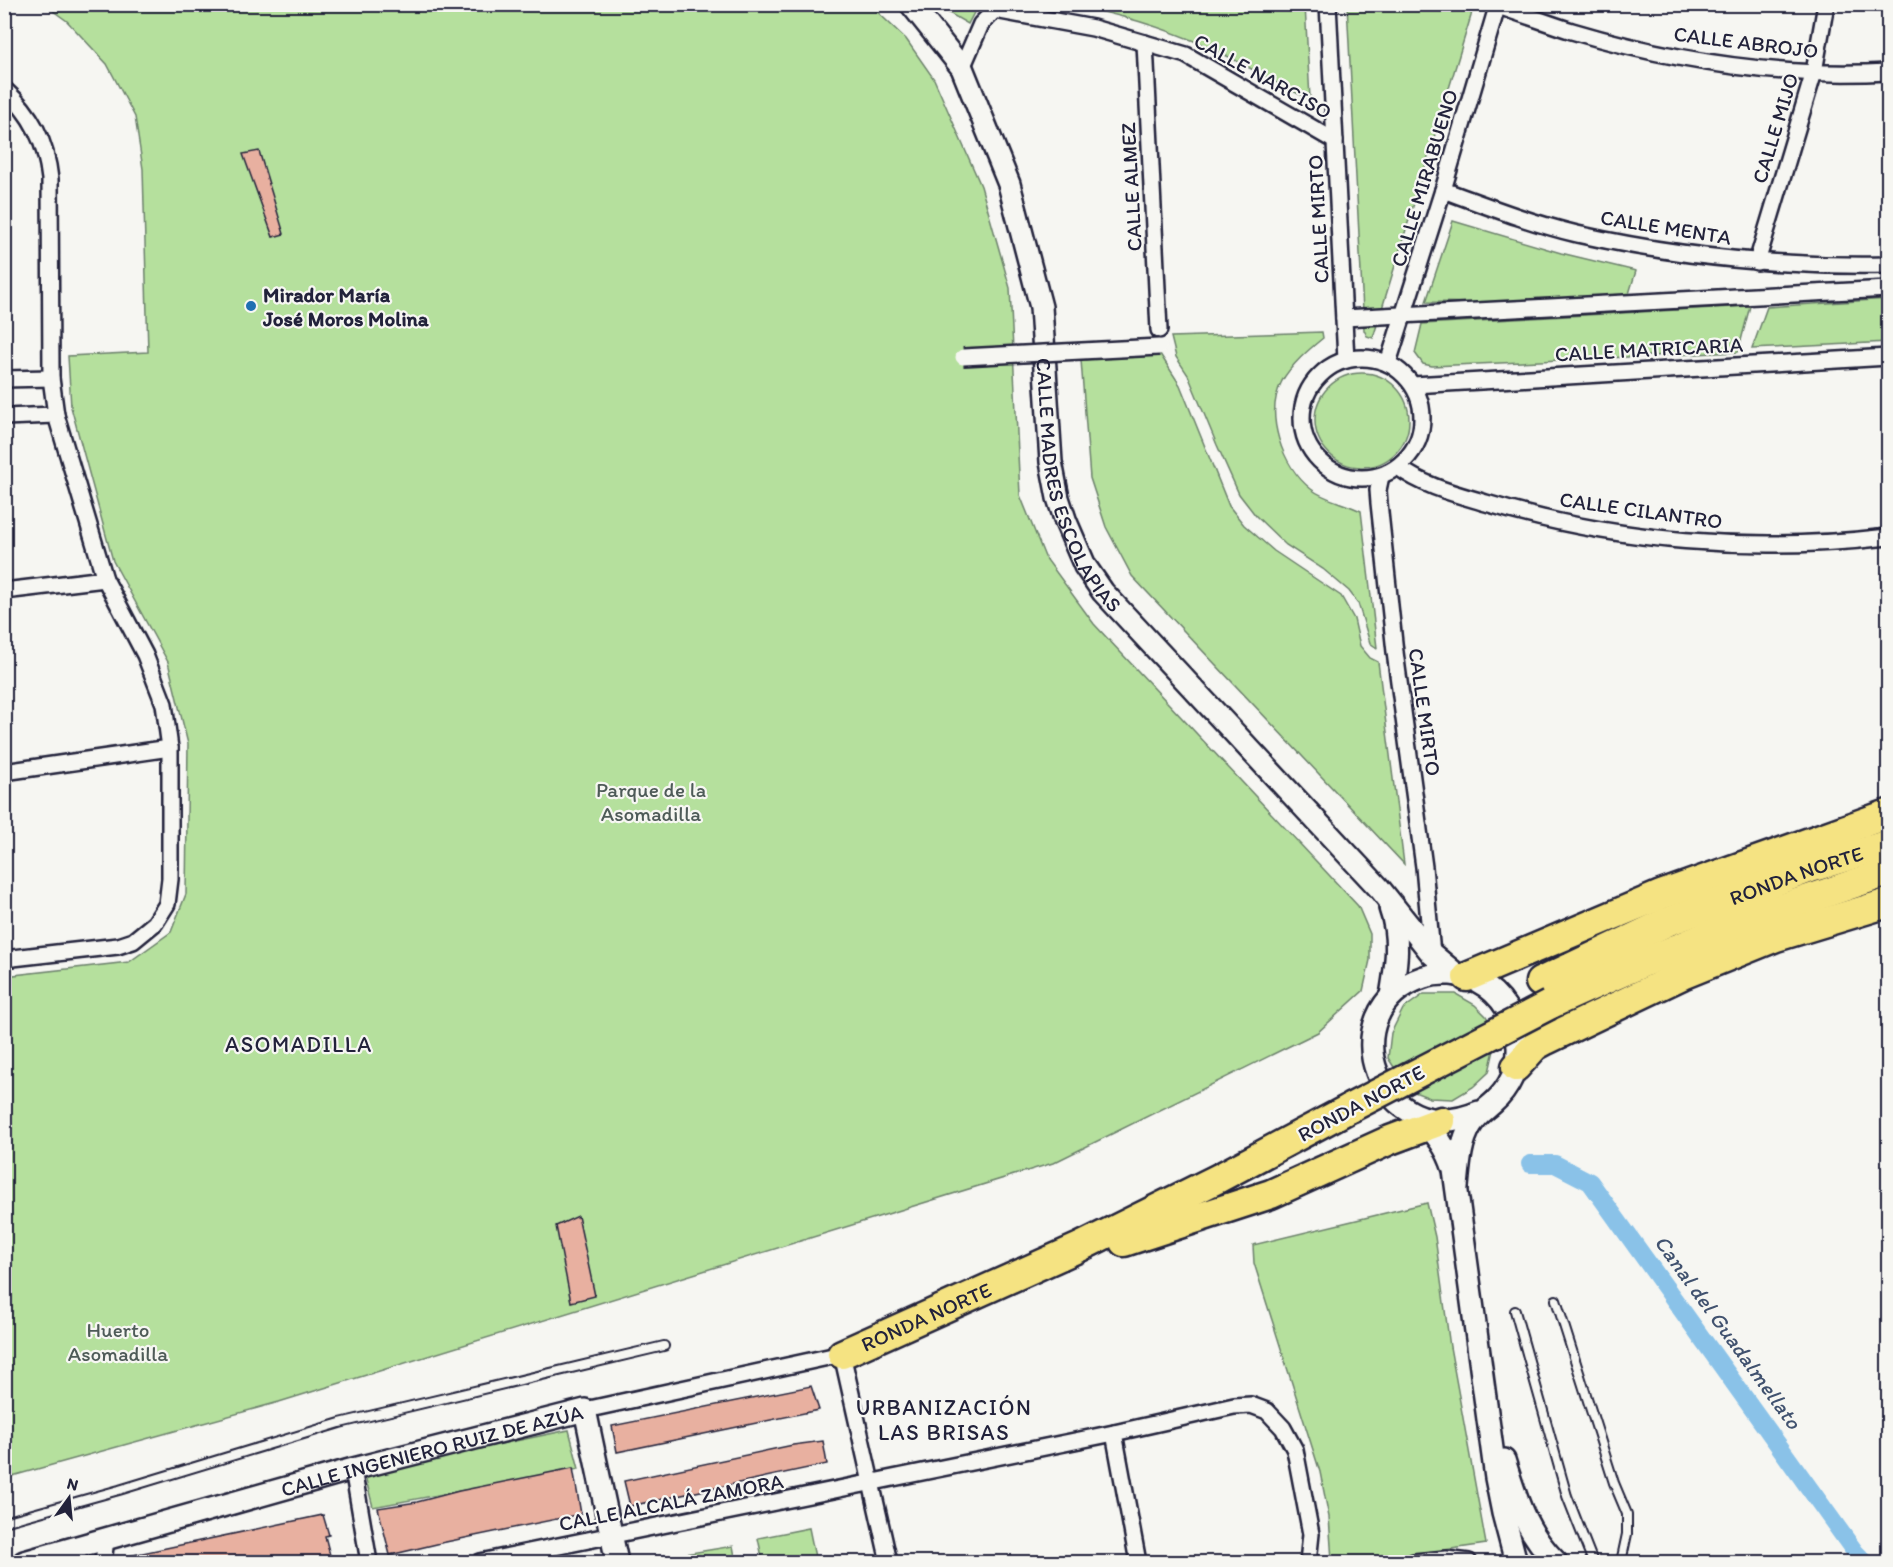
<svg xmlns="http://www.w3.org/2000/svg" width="1893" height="1567" viewBox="0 0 1893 1567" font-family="Itim,sans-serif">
  <rect width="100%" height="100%" fill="#f6f6f2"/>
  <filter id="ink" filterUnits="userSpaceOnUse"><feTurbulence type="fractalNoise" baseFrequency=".0167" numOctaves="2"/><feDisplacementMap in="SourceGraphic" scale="12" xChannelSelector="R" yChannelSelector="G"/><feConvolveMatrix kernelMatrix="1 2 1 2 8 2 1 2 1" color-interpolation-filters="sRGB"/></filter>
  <g filter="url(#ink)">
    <!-- green -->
    <g fill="#b5e09d" stroke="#6c816c" stroke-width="1.5">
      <polygon points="45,5 870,5 906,39 934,79 981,186 1010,288 1020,495 1045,557 1094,624 1358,906 1370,934 1370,960 1363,991 1318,1032 1053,1163 279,1402 5,1478 5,976 129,962 171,932 186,894 188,744 168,662 113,561 71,407 68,356 148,352 143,169 135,117 107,64 67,21"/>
      <polygon points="935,5 978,5 968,24"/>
      <path d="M 1068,5 L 1305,5 L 1310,99 C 1276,85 1243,62 1208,47 C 1163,27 1116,13 1068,5 Z"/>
      <polygon points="1347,5 1473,5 1471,16 1373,338 1367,336 1364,330"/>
      <polygon points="1453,221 1561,253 1636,271 1628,297 1545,304 1426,302"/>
      <polygon points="1888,299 1888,342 1752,349 1767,307"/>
      <polygon points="1750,306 1738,352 1432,366 1423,364 1415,353 1422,324"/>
      <path d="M 1322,332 L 1323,338 C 1307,351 1292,364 1282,381 C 1264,415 1282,466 1311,489 C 1325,500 1345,503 1361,511 L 1377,648 L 1370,643 L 1358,603 L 1349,591 L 1323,569 L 1286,545 L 1256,516 L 1239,494 L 1217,445 L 1188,375 L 1176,357 L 1171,337 Z"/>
      <polygon points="1160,354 1180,385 1229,506 1244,525 1274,551 1341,596 1354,619 1360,646 1370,658 1378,662 1404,864 1132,576 1106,527 1090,478 1081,360"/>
      <circle cx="1362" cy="420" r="47"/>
      <polygon points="1424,994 1456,994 1475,1005 1486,1016 1492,1027 1494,1050 1489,1072 1473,1087 1453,1099 1430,1098 1409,1090 1388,1058 1391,1033 1403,1009"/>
      <polygon points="1427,1203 1435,1237 1450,1347 1486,1544 1430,1552 1399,1562 1344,1562 1332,1560 1329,1517 1320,1472 1254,1263 1253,1245"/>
      <polygon points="569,1430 579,1469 373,1507 364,1472"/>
      <polygon points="809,1528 816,1562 763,1562 758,1538"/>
      <polygon points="733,1546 736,1562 661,1562 661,1558"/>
    </g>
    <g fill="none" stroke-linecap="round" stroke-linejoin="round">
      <!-- canal -->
      <polyline stroke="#8ac2e8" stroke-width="18" points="1530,1164 1555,1164 1590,1182 1855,1552 1865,1562"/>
    </g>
    <!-- building -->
    <g fill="#e8b0a0" stroke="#22223b" stroke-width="1.5">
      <polygon points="259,151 284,234 273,237 243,154"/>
      <polygon points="578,1216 595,1296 571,1302 556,1226"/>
      <polygon points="811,1386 819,1410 617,1452 612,1426"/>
      <polygon points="823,1441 827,1464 630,1506 624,1481 793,1445"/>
      <polygon points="573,1468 581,1514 441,1543 390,1555 378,1508 417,1502 459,1491"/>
      <polygon points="323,1515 329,1535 325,1536 332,1563 129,1563 128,1556"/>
    </g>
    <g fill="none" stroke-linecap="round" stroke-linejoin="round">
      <defs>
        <g id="lane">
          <polyline points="1556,1300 1614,1483 1627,1514 1627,1534 1621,1562"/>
          <polyline points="1515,1311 1567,1496 1593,1562"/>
          <polyline points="4,1522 119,1490 340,1423 664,1346"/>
        </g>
        <g id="street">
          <polyline points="1328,4 1346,360"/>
          <path d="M 1498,6 C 1523,14 1547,23 1572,31 C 1673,61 1783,78 1888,72"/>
          <polyline points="995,10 1093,28 1186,55 1335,141"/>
          <polyline points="1145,43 1159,330"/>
          <polyline points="962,68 981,24 995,10 997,4"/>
          <path d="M 4,89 C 32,114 46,142 50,179 L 51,378 L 56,415 L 105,579 L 145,655 L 164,704 L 170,748 L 170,879 L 167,904 L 155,923 L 133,941 L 118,946 L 4,959"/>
          <path d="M 1443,190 C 1487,206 1531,223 1577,234 C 1679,257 1784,267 1888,265"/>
          <polyline points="1757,262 1814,72 1826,4"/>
          <polyline points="1344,318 1888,289"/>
          <circle cx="1362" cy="418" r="60"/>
          <polyline points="1388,363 1443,190 1498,4"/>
          <polyline points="4,379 51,378"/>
          <polyline points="1413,385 1888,357"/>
          <polyline points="4,417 56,415"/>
          <path d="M 1398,467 C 1423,486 1456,494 1486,503 C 1616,542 1754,553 1888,537"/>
          <polyline points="1381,476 1378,490 1379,503 1395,652 1424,867 1432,954"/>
          <polyline points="4,591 105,579"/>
          <polyline points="4,772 170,748"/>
          <polyline points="585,1410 842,1354 889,1562"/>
          <polyline points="1114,1433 1138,1562"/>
          <polyline points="353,1469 369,1562"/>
          <polyline points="103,1562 106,1540"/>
          <polyline points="480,1562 1114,1433 1234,1406 1251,1405 1267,1411 1283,1428 1295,1450 1311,1534 1308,1562"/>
          <polyline points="1414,1562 1446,1559 1469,1562"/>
        </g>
        <g id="secondary">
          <path id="s1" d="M 911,4 L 962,68 L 1009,184 L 1041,307 L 1051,462 L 1058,498 L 1066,522 L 1085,566 L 1103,592 L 1380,889 L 1432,954 L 1457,975"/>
          <path d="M 1390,908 C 1401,938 1396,966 1391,996"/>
          <path d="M 1419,1118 C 1437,1134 1447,1148 1454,1170 L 1496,1478 L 1503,1513 L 1516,1562"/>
          <path d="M 1457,1187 C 1459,1166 1460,1143 1471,1125 C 1477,1115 1484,1111 1493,1103 C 1509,1089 1519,1068 1518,1047 C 1517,1019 1502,994 1477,981 C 1461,973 1440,972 1424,977 C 1325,1010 1380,1155 1479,1112"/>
          <path d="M 1504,1460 C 1517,1501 1525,1531 1556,1562"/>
          <path id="s2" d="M 24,1562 L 353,1469 L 585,1410 L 617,1562"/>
        </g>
        <g id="highway">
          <polyline points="1467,977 1661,895 1888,814"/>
          <path id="s3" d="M 1540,982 L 1667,922 L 1811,868 L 1888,844"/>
          <polyline points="1549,1005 1647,961 1738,923 1888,872"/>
          <polyline points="1516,1067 1535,1046 1546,1040 1682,975 1776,937 1888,903"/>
          <polyline points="1124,1242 1271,1194 1390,1140 1441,1121"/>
          <path id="s4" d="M 842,1354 L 1080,1247 L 1219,1178 L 1350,1108"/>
        </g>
      </defs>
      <!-- lane casing -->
      <use href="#lane" stroke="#22223b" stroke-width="12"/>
      <!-- street casing -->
      <use href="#street" stroke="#22223b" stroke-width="20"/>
      <!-- secondary casing -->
      <use href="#secondary" stroke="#22223b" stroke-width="26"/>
      <!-- highway casing -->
      <use href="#highway" stroke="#22223b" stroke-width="33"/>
      <!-- lane -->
      <use href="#lane" stroke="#f6f6f2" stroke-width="8"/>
      <!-- street -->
      <use href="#street" stroke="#f6f6f2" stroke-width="15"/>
      <!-- secondary -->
      <use href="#secondary" stroke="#f6f6f2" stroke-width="21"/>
      <!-- highway -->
      <use href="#highway" stroke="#f5e382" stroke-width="28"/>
      <defs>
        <polyline id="street-bridge" points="963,357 1159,347"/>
        <polyline id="highway-bridge" points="1350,1108 1549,1005"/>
      </defs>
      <!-- street-bridge casing -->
      <use href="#street-bridge" stroke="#22223b" stroke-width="20" stroke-linecap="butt"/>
      <!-- highway-bridge casing -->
      <use href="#highway-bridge" stroke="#22223b" stroke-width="33" stroke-linecap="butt"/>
      <!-- street-bridge -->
      <use href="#street-bridge" stroke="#f6f6f2" stroke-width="15"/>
      <!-- highway-bridge -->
      <use href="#highway-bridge" stroke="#f5e382" stroke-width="28"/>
    </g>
  </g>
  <!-- markers -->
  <circle fill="#1f6fb2" stroke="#f6f6f2" stroke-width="2" cx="251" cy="306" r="6"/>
  <g text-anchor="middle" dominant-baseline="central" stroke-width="4.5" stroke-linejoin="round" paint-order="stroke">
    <!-- street labels -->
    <g font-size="21" fill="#22223b" stroke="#f6f6f2">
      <text transform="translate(1746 42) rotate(7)">CALLE ABROJO</text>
      <text transform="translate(1263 76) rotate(29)">CALLE NARCISO</text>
      <text transform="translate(1775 128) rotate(-73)">CALLE MIJO</text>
      <text transform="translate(1424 178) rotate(-73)">CALLE MIRABUENO</text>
      <text transform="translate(1131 187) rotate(-93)">CALLE ALMEZ</text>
      <text transform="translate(1318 219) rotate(-93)">CALLE MIRTO</text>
      <text transform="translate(1666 227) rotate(9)">CALLE MENTA</text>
      <text transform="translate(1649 349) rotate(-3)">CALLE MATRICARIA</text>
      <text stroke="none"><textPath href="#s1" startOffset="519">CALLE MADRES ESCOLAPIAS</textPath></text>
      <text transform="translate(1641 510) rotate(8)">CALLE CILANTRO</text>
      <text transform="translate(1425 712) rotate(82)">CALLE MIRTO</text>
      <text stroke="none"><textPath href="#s3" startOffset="278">RONDA NORTE</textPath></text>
      <text transform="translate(1361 1103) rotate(-28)">RONDA NORTE</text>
      <text stroke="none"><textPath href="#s4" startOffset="92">RONDA NORTE</textPath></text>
      <text stroke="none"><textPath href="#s2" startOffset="423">CALLE INGENIERO RUIZ DE AZÚA</textPath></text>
      <text transform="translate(671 1502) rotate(-11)">CALLE ALCALÁ ZAMORA</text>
    </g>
    <!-- poi labels -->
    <g font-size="21" font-weight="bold" fill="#22223b" stroke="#f6f6f2" text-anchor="start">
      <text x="263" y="294">Mirador María<tspan x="263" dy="24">José Moros Molina</tspan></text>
    </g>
    <!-- park labels -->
    <g font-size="21" fill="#4e5b58" stroke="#f6f6f2">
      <text x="651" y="789">Parque de la<tspan x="651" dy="24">Asomadilla</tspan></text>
      <text x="118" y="1329">Huerto<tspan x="118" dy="24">Asomadilla</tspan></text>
    </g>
    <!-- neighbourhood labels -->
    <g font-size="22" letter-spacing="1.5" fill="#22223b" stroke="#f6f6f2">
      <text x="299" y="1044">ASOMADILLA</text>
      <text x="944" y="1407">URBANIZACIÓN<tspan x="944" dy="25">LAS BRISAS</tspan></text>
    </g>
    <!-- water labels -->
    <g font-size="22" font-style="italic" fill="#41526f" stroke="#f6f6f2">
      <text transform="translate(1728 1332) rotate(54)">Canal del Guadalmellato</text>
    </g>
  </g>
  <!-- margin -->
  <rect width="1893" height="1567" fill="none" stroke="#f6f6f2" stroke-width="24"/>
  <rect x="12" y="12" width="1869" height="1543" fill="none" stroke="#22223b" stroke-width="2" filter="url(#ink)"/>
  <!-- north arrow -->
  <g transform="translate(69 1498) rotate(15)" stroke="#f6f6f2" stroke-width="4.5" paint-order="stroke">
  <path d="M0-4.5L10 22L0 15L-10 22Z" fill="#22223b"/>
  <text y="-9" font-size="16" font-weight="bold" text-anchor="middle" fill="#22223b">N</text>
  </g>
</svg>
